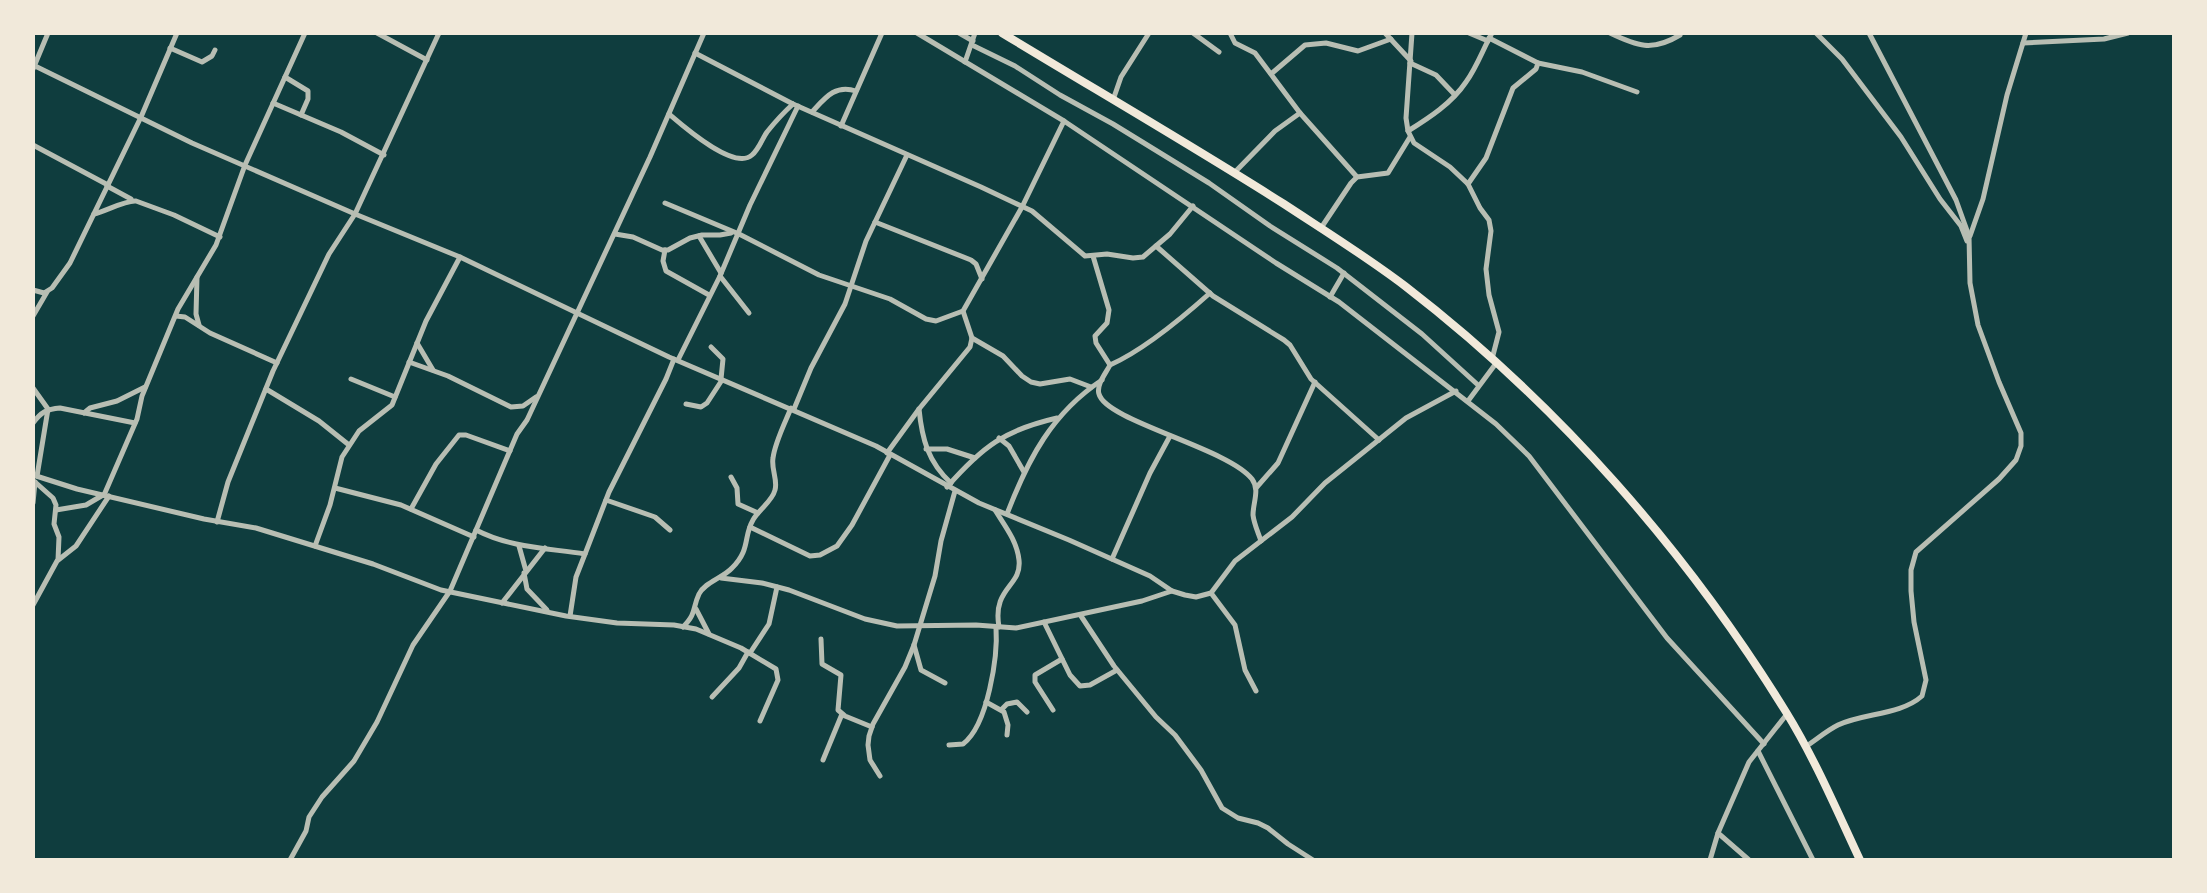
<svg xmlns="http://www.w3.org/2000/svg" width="2207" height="893" viewBox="0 0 2207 893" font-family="Arial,sans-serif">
  <rect width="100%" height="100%" fill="#0f3d3e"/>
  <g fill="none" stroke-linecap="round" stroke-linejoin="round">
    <!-- minor -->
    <g stroke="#b8beb3" stroke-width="5">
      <polyline points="377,33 427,60"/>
      <polyline points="917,33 1064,121 1276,263 1339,302 1496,424 1529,456 1667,638 1764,744"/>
      <polyline points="959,33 973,41"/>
      <polyline points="1193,33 1219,52"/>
      <polyline points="1230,33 1235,43 1255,53 1300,113 1357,177"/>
      <polyline points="1385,33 1411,61"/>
      <polyline points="1412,33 1406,118 1408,131 1414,143 1450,167 1468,184 1480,208 1489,220 1491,231 1486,269 1489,295 1499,332 1492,359"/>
      <polyline points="1469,33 1488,41"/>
      <path d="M 1610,33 C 1637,46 1652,52 1680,35"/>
      <polyline points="1816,33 1842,59 1901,137 1940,199 1961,226 1967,241"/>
      <polyline points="2023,43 2104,39 2128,33"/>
      <polyline points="972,45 1015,66 1060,95 1113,124 1209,183 1270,226 1337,268 1422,334 1478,385"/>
      <polyline points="170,48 202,62 212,56 215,50"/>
      <polyline points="695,53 793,104 981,187 1032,211 1085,256 1107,254 1133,258 1143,257 1170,234 1193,206"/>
      <polyline points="965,62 975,33"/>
      <polyline points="1410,63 1436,75 1455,95"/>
      <polyline points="1538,63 1582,72 1637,92"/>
      <polyline points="33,65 192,143 355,214 460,257 669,357 876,446 979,503 1069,540 1150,576 1172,591 1185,595 1196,597 1211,593 1235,561 1292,517 1325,483 1406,418 1456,391"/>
      <polyline points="33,69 48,33"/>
      <polyline points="1271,74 1305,45 1326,43 1358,51 1391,39"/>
      <polyline points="285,77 308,91 308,99 301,115"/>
      <polyline points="1113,100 1121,77 1149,33"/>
      <polyline points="273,103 341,132 384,155"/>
      <path d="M 812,112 C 825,98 835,84 856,91"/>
      <path d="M 669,114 C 683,126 734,171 752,155 C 759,149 762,139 767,132 C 775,122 783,113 793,104"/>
      <polyline points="841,126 882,33"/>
      <path d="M 1408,131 C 1429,118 1452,103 1466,82 C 1477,67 1483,49 1492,33"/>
      <polyline points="33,145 108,185"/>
      <polyline points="1234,173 1275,131 1300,113"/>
      <polyline points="1468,184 1486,158 1513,88 1536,69 1538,63 1489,38"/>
      <polyline points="107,186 131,199"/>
      <polyline points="665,203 739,234 819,275 890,299 926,319 936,321 963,311 1022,207 1064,121"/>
      <path d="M 94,214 C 106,211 126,200 136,201 L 174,215 L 220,237"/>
      <polyline points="875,222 971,260 976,264 982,279"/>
      <polyline points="1321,228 1351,183 1357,177 1388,173 1410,137"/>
      <polyline points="615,234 633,237 662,250 668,250 690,238 702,235 720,235 731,233"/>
      <polyline points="699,236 721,273"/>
      <polyline points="1970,236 1983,199 2007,95 2026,33"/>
      <polyline points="1156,246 1213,296 1284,340 1290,345 1311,379 1379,440"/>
      <polyline points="665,250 663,261 666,271 709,295"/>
      <path d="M 1093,256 L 1109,310 L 1107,323 L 1095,336 L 1096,343 L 1110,365 C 1106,373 1096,385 1099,394 C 1106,421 1228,448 1252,479 C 1260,490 1253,502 1253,515 C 1254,524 1258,532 1261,541"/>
      <polyline points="720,276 749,313"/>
      <polyline points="197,277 196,314 199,325"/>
      <polyline points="33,290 44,293 52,288 70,263 141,117 177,33"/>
      <polyline points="1330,297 1344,273"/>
      <polyline points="33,316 47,292"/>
      <polyline points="176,316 185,317 210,333 277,363"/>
      <polyline points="972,338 1003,356 1022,376 1031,382 1040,384 1070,379 1091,387"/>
      <polyline points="417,343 433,370"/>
      <polyline points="711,347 723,359 721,379"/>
      <polyline points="678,360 720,276 750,205 798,106"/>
      <polyline points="409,362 448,376 511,407 523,406 536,397"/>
      <path d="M 1110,365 C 1144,350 1182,318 1210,293"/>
      <polyline points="351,379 395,397"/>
      <polyline points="33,388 48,409 37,476"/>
      <polyline points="266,389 319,421 349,445"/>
      <polyline points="1468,401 1497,362"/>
      <polyline points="686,404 701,407 707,403 722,380"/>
      <polyline points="794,409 811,368 845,304 866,241 907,155"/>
      <path d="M 919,409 C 922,439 928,462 951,483"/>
      <polyline points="84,413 90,408 117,401 145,387"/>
      <path d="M 33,423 C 41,412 47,409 60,408 L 135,423"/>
      <polyline points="999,438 1009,446 1024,472"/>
      <polyline points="926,449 947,449 975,458"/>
      <polyline points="887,453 919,409 970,347 972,338 963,311"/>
      <polyline points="33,475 77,489 204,519 256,528 373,564 441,590 566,616 617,623 674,625 696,629 741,648 776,669 778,680 760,721"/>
      <polyline points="731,477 737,488 738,504 758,513"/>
      <polyline points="35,482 53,498 56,505 54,524 59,537 58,560"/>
      <path d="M 947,487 C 983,446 1005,430 1057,418"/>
      <polyline points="335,488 401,505 474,537"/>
      <polyline points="1256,488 1278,463 1315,382"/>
      <polyline points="104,495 137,419 142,396 178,309 216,245 245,165 305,33"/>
      <polyline points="606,500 655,517 670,530"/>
      <polyline points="33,503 35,482"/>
      <polyline points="411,509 436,464 459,435 466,435 510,451"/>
      <polyline points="56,510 86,505 103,495"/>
      <path d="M 995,510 C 1005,526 1017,541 1019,560 C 1022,587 992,587 999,627"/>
      <path d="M 1007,514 C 1028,459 1052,413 1102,380"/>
      <polyline points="217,522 228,482 273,371 329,254 355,214 439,33"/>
      <polyline points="750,527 810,556 820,555 837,546 852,525 890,455"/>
      <path d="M 476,530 C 511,548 547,548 585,554"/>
      <polyline points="315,546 330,505 342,457 359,431 392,405 426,321 460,257"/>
      <polyline points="519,546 526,571"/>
      <polyline points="1112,559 1150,473 1170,436"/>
      <polyline points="524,573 527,589 547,610"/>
      <polyline points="721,578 762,583 789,590 865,619 897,626 976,625 1016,628 1142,601 1172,591"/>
      <polyline points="1211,593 1235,625 1245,670 1256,691"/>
      <polyline points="502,603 545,548"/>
      <polyline points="33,605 57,561 76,546 109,496"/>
      <polyline points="696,609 709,634"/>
      <polyline points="570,616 576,577 585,554 609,492 666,379 674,359"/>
      <polyline points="1081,616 1114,666 1156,717 1175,735 1201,770 1222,808 1238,818 1258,823 1268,828 1288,844 1313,860"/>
      <polyline points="1044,622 1070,675 1080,686 1090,685 1117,670"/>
      <path d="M 683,627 C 697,613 692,609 699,594 C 705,582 723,578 732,568 C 751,549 743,537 753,520 C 758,510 772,502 775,490 C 778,480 771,469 773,458 C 775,442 785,423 791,408"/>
      <polyline points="821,639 822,664 841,675 838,710 845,716 872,727"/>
      <polyline points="914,645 921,670 945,683"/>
      <polyline points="750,653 769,624 777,587"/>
      <polyline points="712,697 739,668 748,652"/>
      <polyline points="986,702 1004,712 1008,725 1007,735"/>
      <polyline points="1002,709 1007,704 1017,702 1027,712"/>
      <polyline points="1053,710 1035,682 1035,675 1062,659"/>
      <path d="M 949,745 L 963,744 C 988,725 998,656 996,627"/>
      <path d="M 1805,747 C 1816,740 1826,731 1838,725 C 1863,713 1901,715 1922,696 L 1926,680 L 1914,622 L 1911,591 L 1911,570 L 1916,552 L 1999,479 L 2016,460 L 2021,446 L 2021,433 L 1999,382 L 1978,325 L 1970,283 L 1969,236 L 1956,200 L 1869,33"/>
      <polyline points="1758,751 1813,860"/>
      <polyline points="823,760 842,714"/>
      <polyline points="880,776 870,760 868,745 869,736 873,724 905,667 914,645 935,576 941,541 955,491"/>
      <polyline points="1718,833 1749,860"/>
      <polyline points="290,860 306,831 309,817 322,797 354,761 377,722 413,645 450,591 517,434 527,420 650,157 704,33"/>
      <polyline points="1710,860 1718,833 1749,762 1787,714"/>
    </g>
    <!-- trunk -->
    <path stroke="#f1e9da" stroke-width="8" d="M 1002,33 C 1096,90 1191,145 1284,204 C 1325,231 1367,257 1405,286 C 1557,403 1686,550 1786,712 C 1815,759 1837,811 1860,860"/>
  </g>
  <!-- border -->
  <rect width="2207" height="893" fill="none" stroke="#f1e9da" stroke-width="70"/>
</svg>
